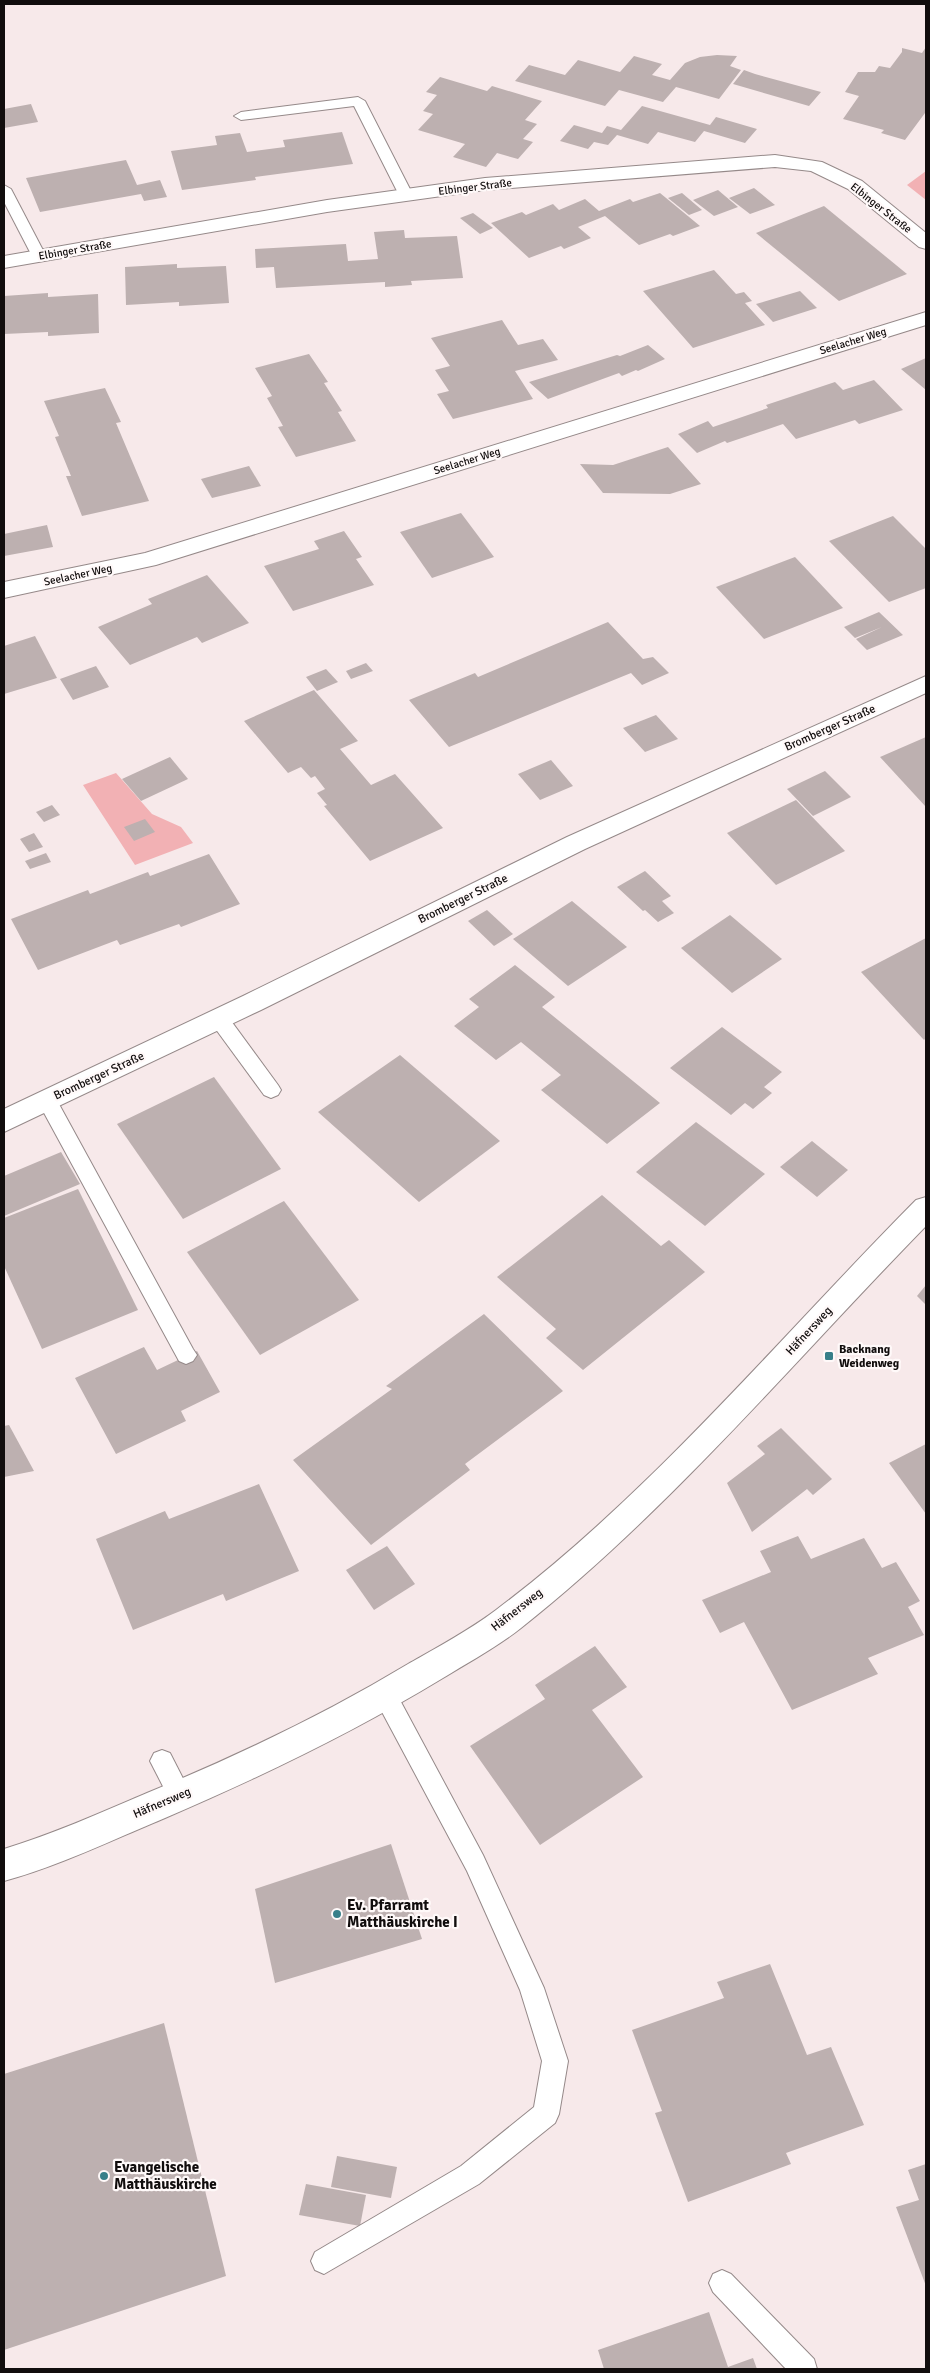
<svg xmlns="http://www.w3.org/2000/svg" width="930" height="2373" viewBox="0 0 930 2373" font-family="Signika,sans-serif">
  <rect width="100%" height="100%" fill="#f7e9ea"/>
  <!-- green -->
  <g fill="#f2b1b4">
    <polygon points="926,171 926,200 907,185"/>
    <polygon points="116,773 152,814 181,827 193,843 135,865 83,785"/>
  </g>
  <!-- building -->
  <g fill="#bdb0b0">
    <polygon points="926,47 926,116 925,113 905,140 881,133 884,130 843,119 859,96 845,92 858,72 875,72 879,66 890,68 902,52 902,48 922,53"/>
    <polygon points="717,55 737,56 730,66 741,70 719,99 676,87 663,102 619,90 605,106 515,81 529,65 565,75 578,60 620,72 634,56 662,64 652,75 670,80 685,63 700,57"/>
    <polygon points="744,70 755,74 821,92 809,106 733,84"/>
    <polygon points="440,77 487,91 492,86 542,101 525,120 537,124 523,139 533,142 518,159 497,153 486,167 453,157 465,144 418,130 433,114 423,111 437,95 426,92"/>
    <polygon points="31,104 38,122 4,128 4,109"/>
    <polygon points="642,106 710,125 716,117 757,129 745,143 704,131 695,142 658,132 648,144 617,135 608,145 594,142 588,149 560,141 574,125 602,133 607,126 621,130"/>
    <polygon points="342,132 353,164 255,177 256,180 182,190 171,151 217,145 215,136 240,133 247,152 285,147 283,140"/>
    <polygon points="126,160 137,185 160,180 167,197 144,201 141,194 40,212 26,178"/>
    <polygon points="754,188 775,205 750,214 729,198"/>
    <polygon points="718,190 738,207 714,216 693,200"/>
    <polygon points="660,193 700,226 673,236 670,234 639,245 605,216 578,227 591,238 564,249 561,246 529,258 491,223 522,212 526,215 553,204 559,210 585,199 599,211 630,199 633,202"/>
    <polygon points="682,193 702,210 689,215 668,198"/>
    <polygon points="824,206 907,274 839,301 756,233"/>
    <polygon points="473,213 493,228 480,234 460,218"/>
    <polygon points="404,230 405,238 457,236 463,278 411,281 412,285 385,287 385,282 276,288 274,267 256,268 255,249 346,244 348,261 378,259 374,232"/>
    <polygon points="177,264 177,268 226,266 229,303 179,306 179,302 126,305 125,267"/>
    <polygon points="714,270 736,294 744,292 752,301 745,303 765,325 693,348 643,291"/>
    <polygon points="800,291 817,308 773,322 756,304"/>
    <polygon points="48,293 48,297 98,294 99,333 48,336 48,332 4,334 4,296"/>
    <polygon points="502,320 518,345 543,339 558,360 515,371 533,399 453,419 437,394 449,391 435,370 450,366 431,338"/>
    <polygon points="648,345 665,359 638,371 636,370 622,376 619,373 548,399 529,382 617,355 620,356"/>
    <polygon points="309,354 328,382 324,383 342,411 338,412 356,441 296,457 278,427 283,426 267,398 272,396 255,368"/>
    <polygon points="926,358 926,390 901,369"/>
    <polygon points="874,380 903,410 859,424 855,420 796,439 783,424 727,443 725,441 697,453 678,434 708,421 713,427 768,408 766,405 835,382 843,390"/>
    <polygon points="105,388 121,422 116,423 149,501 82,516 66,476 71,476 55,437 59,436 44,401"/>
    <polygon points="668,447 701,484 670,494 603,493 580,464 613,465"/>
    <polygon points="249,466 261,486 212,498 201,479"/>
    <polygon points="461,513 494,557 432,578 400,532"/>
    <polygon points="893,516 926,549 926,588 889,602 829,541"/>
    <polygon points="47,525 53,547 4,556 4,534"/>
    <polygon points="344,531 362,557 356,559 374,585 293,611 264,566 319,549 314,541"/>
    <polygon points="795,557 843,608 764,639 716,587"/>
    <polygon points="207,575 249,623 202,643 197,637 130,665 98,627 152,604 148,599"/>
    <polygon points="879,612 903,635 867,650 856,639 882,627 855,638 844,627"/>
    <polygon points="608,622 643,659 653,657 669,673 642,685 631,673 449,747 409,700 475,673 478,677"/>
    <polygon points="35,636 57,678 4,694 4,646"/>
    <polygon points="366,663 373,671 351,679 346,671"/>
    <polygon points="96,666 109,687 73,700 60,679"/>
    <polygon points="326,669 338,682 317,691 306,677"/>
    <polygon points="314,690 358,741 340,749 371,785 395,774 443,828 370,861 324,806 327,805 317,793 325,789 315,776 311,778 301,767 288,773 244,721"/>
    <polygon points="656,715 678,739 645,752 623,728"/>
    <polygon points="926,737 926,807 880,757"/>
    <polygon points="170,757 188,779 141,801 122,779"/>
    <polygon points="551,760 573,786 540,800 518,774"/>
    <polygon points="825,771 851,797 813,816 787,789"/>
    <polygon points="796,800 845,851 776,885 727,833"/>
    <polygon points="52,805 60,815 44,822 36,812"/>
    <polygon points="145,819 155,832 134,841 124,827"/>
    <polygon points="34,833 43,847 29,852 20,839"/>
    <polygon points="46,853 51,862 30,869 25,861"/>
    <polygon points="209,854 240,904 181,927 179,924 120,945 117,940 38,970 11,919 88,890 90,894 148,872 150,876"/>
    <polygon points="645,871 671,896 662,901 674,913 658,922 645,910 643,911 617,887"/>
    <polygon points="572,901 627,947 568,986 513,939"/>
    <polygon points="487,910 513,934 494,946 468,921"/>
    <polygon points="730,915 782,959 732,993 681,948"/>
    <polygon points="926,938 926,1038 924,1040 861,972"/>
    <polygon points="515,965 555,997 542,1007 660,1103 607,1144 541,1090 561,1075 521,1042 496,1060 454,1026 479,1007 469,999"/>
    <polygon points="722,1027 782,1072 764,1087 772,1093 753,1109 745,1103 731,1115 670,1068"/>
    <polygon points="400,1055 500,1141 419,1202 318,1112"/>
    <polygon points="214,1077 281,1169 183,1219 117,1124"/>
    <polygon points="696,1122 765,1174 705,1226 636,1172"/>
    <polygon points="812,1141 848,1170 817,1197 780,1167"/>
    <polygon points="61,1152 80,1184 4,1216 4,1176"/>
    <polygon points="78,1189 138,1310 42,1349 4,1266 4,1218"/>
    <polygon points="602,1195 661,1246 669,1240 705,1272 583,1370 546,1338 556,1329 497,1277"/>
    <polygon points="284,1201 359,1300 260,1355 187,1252"/>
    <polygon points="926,1285 926,1305 917,1296"/>
    <polygon points="484,1314 563,1391 465,1464 470,1470 371,1545 293,1460 392,1389 386,1386"/>
    <polygon points="144,1347 157,1370 197,1351 220,1392 181,1411 186,1421 116,1454 75,1378"/>
    <polygon points="9,1425 34,1471 4,1477 4,1426"/>
    <polygon points="781,1428 832,1479 813,1495 807,1489 752,1532 727,1483 765,1454 757,1446"/>
    <polygon points="926,1444 926,1514 889,1463"/>
    <polygon points="259,1484 299,1571 226,1601 223,1594 133,1630 96,1539 165,1511 169,1519"/>
    <polygon points="798,1536 811,1559 864,1538 882,1568 896,1562 920,1601 908,1607 924,1635 868,1658 878,1674 792,1710 744,1622 720,1633 702,1600 771,1572 760,1551"/>
    <polygon points="387,1546 415,1584 374,1610 346,1570"/>
    <polygon points="595,1646 627,1687 592,1710 643,1777 540,1845 470,1746 545,1699 535,1685"/>
    <polygon points="391,1844 422,1939 275,1983 255,1889"/>
    <polygon points="770,1964 807,2055 831,2047 864,2125 786,2153 791,2164 688,2202 655,2113 662,2111 632,2030 724,1998 717,1982"/>
    <polygon points="164,2023 226,2276 4,2350 4,2074"/>
    <polygon points="337,2156 397,2167 391,2198 331,2187"/>
    <polygon points="926,2164 926,2286 896,2207 919,2200 908,2170"/>
    <polygon points="306,2184 366,2195 360,2226 299,2215"/>
    <polygon points="709,2312 728,2367 753,2358 757,2369 604,2369 598,2350"/>
  </g>
  <g fill="none" stroke-linecap="round" stroke-linejoin="round">
    <defs>
      <g id="service">
        <polygon points="358,97 365,101 413,195 411,198 406,199 399,195 354,106 241,120 234,116 241,112"/>
        <polygon points="4,185 11,189 46,256 44,259 39,260 32,256 4,202"/>
        <polygon points="219,1012 226,1014 278,1085 281,1090 278,1095 271,1098 264,1095 212,1024 209,1019 212,1014"/>
        <polygon points="47,1092 54,1095 193,1349 197,1355 193,1361 186,1364 179,1361 37,1100 40,1095"/>
        <polygon points="386,1686 394,1689 483,1855 544,1988 568,2061 559,2114 555,2123 479,2184 324,2274 315,2270 311,2261 315,2252 461,2166 534,2107 542,2061 520,1990 467,1871 374,1697 378,1689"/>
        <polygon points="162,1750 170,1753 192,1796 188,1804 180,1807 172,1804 150,1761 154,1753"/>
        <polygon points="722,2270 731,2274 814,2359 817,2369 786,2369 713,2292 709,2283 713,2274"/>
      </g>
      <g id="minor">
        <polygon points="775,155 822,162 862,181 926,233 926,249 919,247 848,189 811,171 775,167 485,190 327,212 4,268 4,256 327,200 485,178"/>
        <polygon points="926,312 926,325 156,565 4,598 4,582 145,553"/>
        <polygon points="926,676 926,693 585,849 261,1010 4,1132 4,1109 243,996 567,837"/>
        <path d="M 926,1197 L 926,1226 C 793,1362 671,1509 521,1628 C 497,1647 469,1662 443,1678 C 354,1732 261,1777 165,1818 C 112,1840 59,1866 4,1881 L 4,1849 C 53,1834 100,1813 147,1793 C 237,1756 325,1714 408,1664 C 438,1647 468,1631 496,1610 C 652,1493 779,1338 916,1200 Z"/>
      </g>
    </defs>
    <!-- service casing -->
    <use href="#service" stroke="#958989" stroke-width="2"/>
    <!-- minor casing -->
    <use href="#minor" stroke="#958989" stroke-width="2"/>
    <!-- service -->
    <use href="#service" fill="#fff" fill-rule="evenodd"/>
    <!-- minor -->
    <use href="#minor" fill="#fff" fill-rule="evenodd"/>
  </g>
  <!-- markers -->
  <g fill="#387f89" stroke="#fff9f9" stroke-width="2">
    <rect x="824" y="1351" width="10" height="10" rx="2.5"/>
    <circle cx="337" cy="1914" r="5"/>
    <circle cx="104" cy="2176" r="5"/>
  </g>
  <g text-anchor="middle" dominant-baseline="central" stroke-width="4.5" stroke-linejoin="round" paint-order="stroke">
    <!-- far-street labels -->
    <g font-size="11" fill="#110d0d" stroke="#fff9f9">
      <text transform="translate(475 187) rotate(-7)">Elbinger Straße</text>
      <text transform="translate(881 208) rotate(38)">Elbinger Straße</text>
      <text transform="translate(75 250) rotate(-10)">Elbinger Straße</text>
      <text transform="translate(853 341) rotate(-17)">Seelacher Weg</text>
      <text transform="translate(467 461) rotate(-17)">Seelacher Weg</text>
      <text transform="translate(78 575) rotate(-12)">Seelacher Weg</text>
    </g>
    <!-- street labels -->
    <g font-size="12" fill="#110d0d" stroke="#fff9f9">
      <text transform="translate(830 728) rotate(-24)">Bromberger Straße</text>
      <text transform="translate(463 899) rotate(-26)">Bromberger Straße</text>
      <text transform="translate(99 1076) rotate(-25)">Bromberger Straße</text>
      <text transform="translate(809 1331) rotate(-47)">Häfnersweg</text>
      <text transform="translate(517 1610) rotate(-38)">Häfnersweg</text>
      <text transform="translate(162 1803) rotate(-23)">Häfnersweg</text>
    </g>
    <!-- poi labels -->
    <g font-size="12" font-weight="bold" fill="#110d0d" stroke="#fff9f9" text-anchor="start">
      <text x="839" y="1349">Backnang<tspan x="839" dy="14">Weidenweg</tspan></text>
    </g>
    <!-- near-poi labels -->
    <g font-size="15" font-weight="bold" fill="#110d0d" stroke="#fff9f9" text-anchor="start">
      <text x="347" y="1905">Ev. Pfarramt<tspan x="347" dy="17">Matthäuskirche I</tspan></text>
      <text x="114" y="2167">Evangelische<tspan x="114" dy="17">Matthäuskirche</tspan></text>
    </g>
  </g>
  <!-- border -->
  <rect width="930" height="2373" fill="none" stroke="#110d0d" stroke-width="10"/>
</svg>
